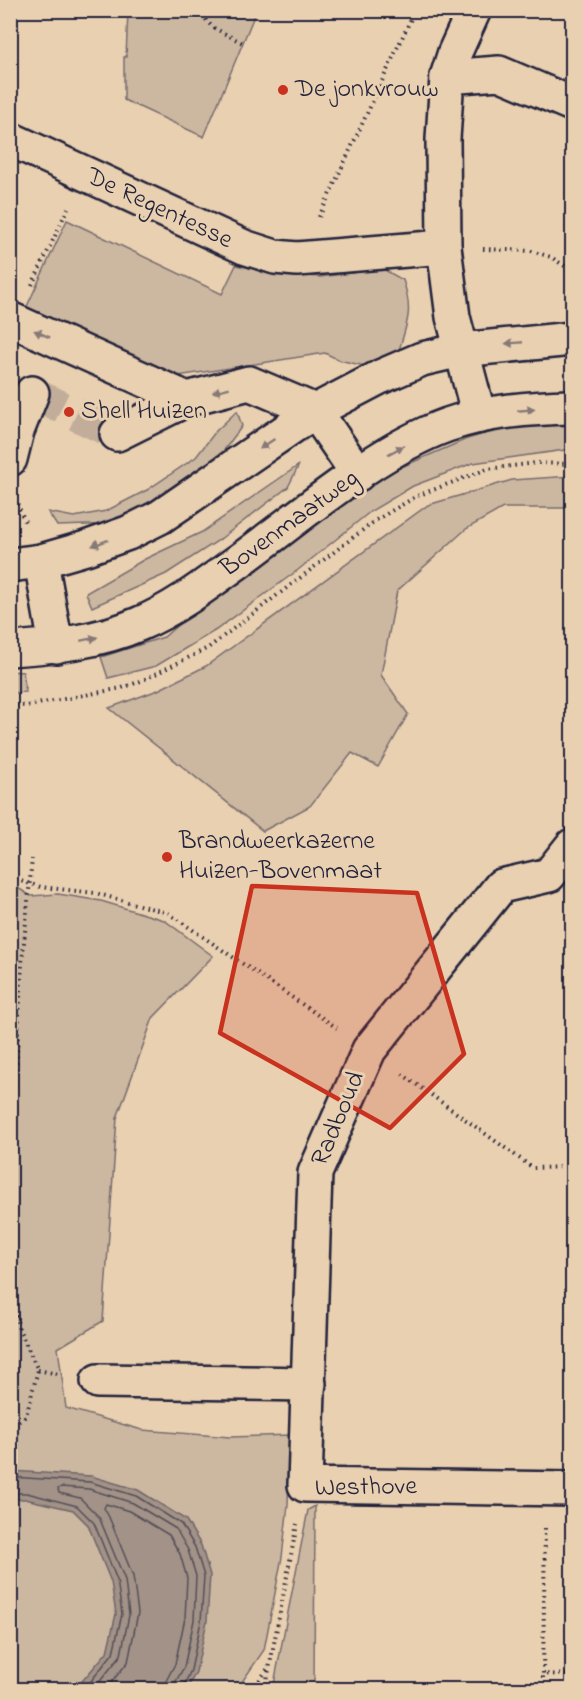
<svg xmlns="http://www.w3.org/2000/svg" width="583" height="1700" viewBox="0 0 583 1700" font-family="'Indie Flower',sans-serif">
  <rect width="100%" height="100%" fill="#e9d0b1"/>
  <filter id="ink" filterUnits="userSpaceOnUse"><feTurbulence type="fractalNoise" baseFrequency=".0167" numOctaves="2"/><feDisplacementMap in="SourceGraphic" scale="12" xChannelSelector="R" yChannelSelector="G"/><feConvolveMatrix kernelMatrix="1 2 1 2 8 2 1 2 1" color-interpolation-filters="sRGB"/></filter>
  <g filter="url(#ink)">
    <!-- green -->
    <g fill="#ccb7a0" stroke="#776c6e" stroke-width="1.5">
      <polygon points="128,11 256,11 204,137 124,100 124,57 126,57"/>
      <path d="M 67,220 L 222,294 L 236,265 L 278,274 L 320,277 L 383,269 L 403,280 C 413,310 408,321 399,350 L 365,366 L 339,360 L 325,353 L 165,378 L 22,317 Z"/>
      <polygon points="237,411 242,426 216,461 119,524 57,526 48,512 74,517 106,511 147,490 196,457 216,431"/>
      <polygon points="568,424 572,449 473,463 413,486 371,511 298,570 216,630 156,666 108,678 101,657 164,637 200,605 378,477 467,439 502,429"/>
      <polygon points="299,465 288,487 219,540 166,574 92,607 86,593 145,559 202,532"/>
      <polygon points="572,476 572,508 503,508 466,529 397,591 381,675 408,714 378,767 352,753 310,806 263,831 109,708 158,690 206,666 428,505 512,480"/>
      <polygon points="10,671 23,672 26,692 11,693"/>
      <polygon points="11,884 31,896 58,894 101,901 164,920 213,956 153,1018 117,1118 103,1321 58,1348 66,1408 142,1430 230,1437 290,1435 288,1505 282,1557 264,1650 237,1689 11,1689"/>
      <polygon points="315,1506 314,1689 273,1689 308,1510"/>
    </g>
    <!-- water -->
    <polygon fill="#a29287" stroke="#6f6569" stroke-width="1.5" points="11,1471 91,1476 138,1490 186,1520 201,1545 210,1575 207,1621 196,1672 187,1689 79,1689 78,1686 107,1652 116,1614 111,1582 88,1525 73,1510 25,1499 11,1499"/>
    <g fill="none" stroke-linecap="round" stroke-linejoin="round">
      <!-- shore -->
      <g stroke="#554f59" stroke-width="1.5">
        <polyline points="10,1477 90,1482 136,1496 181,1524 195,1547 204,1576 201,1621 191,1670 182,1690"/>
        <polyline points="10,1493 27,1493 77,1506 94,1523 117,1580 122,1614 113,1653 84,1690"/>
        <polyline points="93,1690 121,1655 129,1615 125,1580 99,1517 80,1498 59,1493 58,1489 61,1487 89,1489 133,1503 176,1529 188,1550 196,1576 194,1620 184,1667 175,1683 175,1690"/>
        <polyline points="105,1690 128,1662 138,1613 133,1576 109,1517 104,1508 106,1504 129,1511 169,1535 180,1554 187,1578 185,1618 175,1664 167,1679 165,1690"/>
      </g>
      <!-- minor-tunnel -->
      <polyline stroke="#c1ad99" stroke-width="33" stroke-dasharray="33 16" stroke-linecap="butt" points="32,393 117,434"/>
      <defs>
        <g id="minor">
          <polyline points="474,10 455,52 447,77 443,139 444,247 453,317 479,416"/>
          <polyline points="447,77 499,73 572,104"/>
          <polyline points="10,139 244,247 275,257 297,259 444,247"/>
          <polyline points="10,319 187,399 249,383 315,411 358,474"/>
          <polyline points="117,434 187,399"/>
          <polyline points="10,459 17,431 32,393"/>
          <polyline points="41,561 56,646"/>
          <polyline points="10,565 41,561 86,548 128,533 160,517 315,411 380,377 422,359 461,350 572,339"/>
          <path d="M 10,649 C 54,646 98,642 139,624 C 175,609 207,584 239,561 C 301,516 375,451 447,425 C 487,411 531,408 572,407"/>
          <polyline points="572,846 549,875 501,886 369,1050 315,1173 305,1485 572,1489"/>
          <polyline points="98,1381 309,1384"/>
        </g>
      </defs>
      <!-- minor casing -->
      <use href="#minor" stroke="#22223b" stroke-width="38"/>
      <!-- path -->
      <g stroke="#22223b" stroke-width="4" stroke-dasharray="1.5 4.5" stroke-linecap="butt">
        <polyline points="198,10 212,27 243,43"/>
        <polyline points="319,217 415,10"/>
        <polyline points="483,249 531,251 551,257 572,271"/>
        <polyline points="32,285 68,208"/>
        <polyline points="15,498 26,524"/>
        <polyline points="10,705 27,706 122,688 141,681 208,648 376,520 417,496 487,469 536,463 572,464"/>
        <polyline points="10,878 41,887 95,893 168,913 337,1028"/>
        <polyline points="402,1074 533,1168 572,1167"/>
        <polyline points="10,1171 22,963 32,859"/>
        <polyline points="10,1292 19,1329 38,1370 26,1416 10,1428"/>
        <polyline points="38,1370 58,1374"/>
        <polyline points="545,1528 543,1674 572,1675"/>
        <polyline points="252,1690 269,1667"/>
        <polyline points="265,1690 297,1524"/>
        <polyline points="543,1690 543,1674"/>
      </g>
      <!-- minor -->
      <use href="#minor" stroke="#e9d0b1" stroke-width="33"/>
    </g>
    <!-- one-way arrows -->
    <defs><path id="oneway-solid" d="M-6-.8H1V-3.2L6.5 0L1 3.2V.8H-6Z" transform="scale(1.5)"/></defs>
    <g fill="#867976">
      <use href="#oneway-solid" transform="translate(42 334) rotate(-156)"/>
      <use href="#oneway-solid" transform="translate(514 343) rotate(175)"/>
      <use href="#oneway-solid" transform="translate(221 390) rotate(165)"/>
      <use href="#oneway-solid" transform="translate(526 410) rotate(-5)"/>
      <use href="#oneway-solid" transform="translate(267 444) rotate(146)"/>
      <use href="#oneway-solid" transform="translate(396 450) rotate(-28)"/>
      <use href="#oneway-solid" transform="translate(100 543) rotate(160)"/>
      <use href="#oneway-solid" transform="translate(89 639) rotate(-12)"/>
    </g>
  </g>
  <!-- marked area -->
  <path fill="#c8321e" fill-opacity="0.2" stroke="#c8321e" stroke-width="4.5" stroke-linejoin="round" d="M 252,886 L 417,893 L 464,1054 L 390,1128 L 220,1033 Z"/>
  <!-- markers -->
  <g fill="#c8321e" stroke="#e9d0b1" stroke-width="2">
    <circle cx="283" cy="90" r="6"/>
    <circle cx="69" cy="412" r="6"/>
    <circle cx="167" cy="857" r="6"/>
  </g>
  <g text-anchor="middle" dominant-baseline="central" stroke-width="6" stroke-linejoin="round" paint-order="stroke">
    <!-- poi labels -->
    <g font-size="26" fill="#22223b" stroke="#e9d0b1" text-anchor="start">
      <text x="295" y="90">De jonkvrouw</text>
      <text x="81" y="412">Shell Huizen</text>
      <text x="179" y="842">Brandweerkazerne<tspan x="179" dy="30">Huizen-Bovenmaat</tspan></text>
    </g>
    <!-- street labels -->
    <g font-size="26" fill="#22223b" stroke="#e9d0b1">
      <text transform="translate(159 209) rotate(25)">De Regentesse</text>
      <text transform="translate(290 524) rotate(-36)">Bovenmaatweg</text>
      <text transform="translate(339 1119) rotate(-67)">Radboud</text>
      <text transform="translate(366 1488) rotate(-1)">Westhove</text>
    </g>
  </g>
  <!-- margin -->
  <rect width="583" height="1700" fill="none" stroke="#e9d0b1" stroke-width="36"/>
  <rect x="18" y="18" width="547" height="1664" fill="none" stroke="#22223b" stroke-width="2" filter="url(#ink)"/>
</svg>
